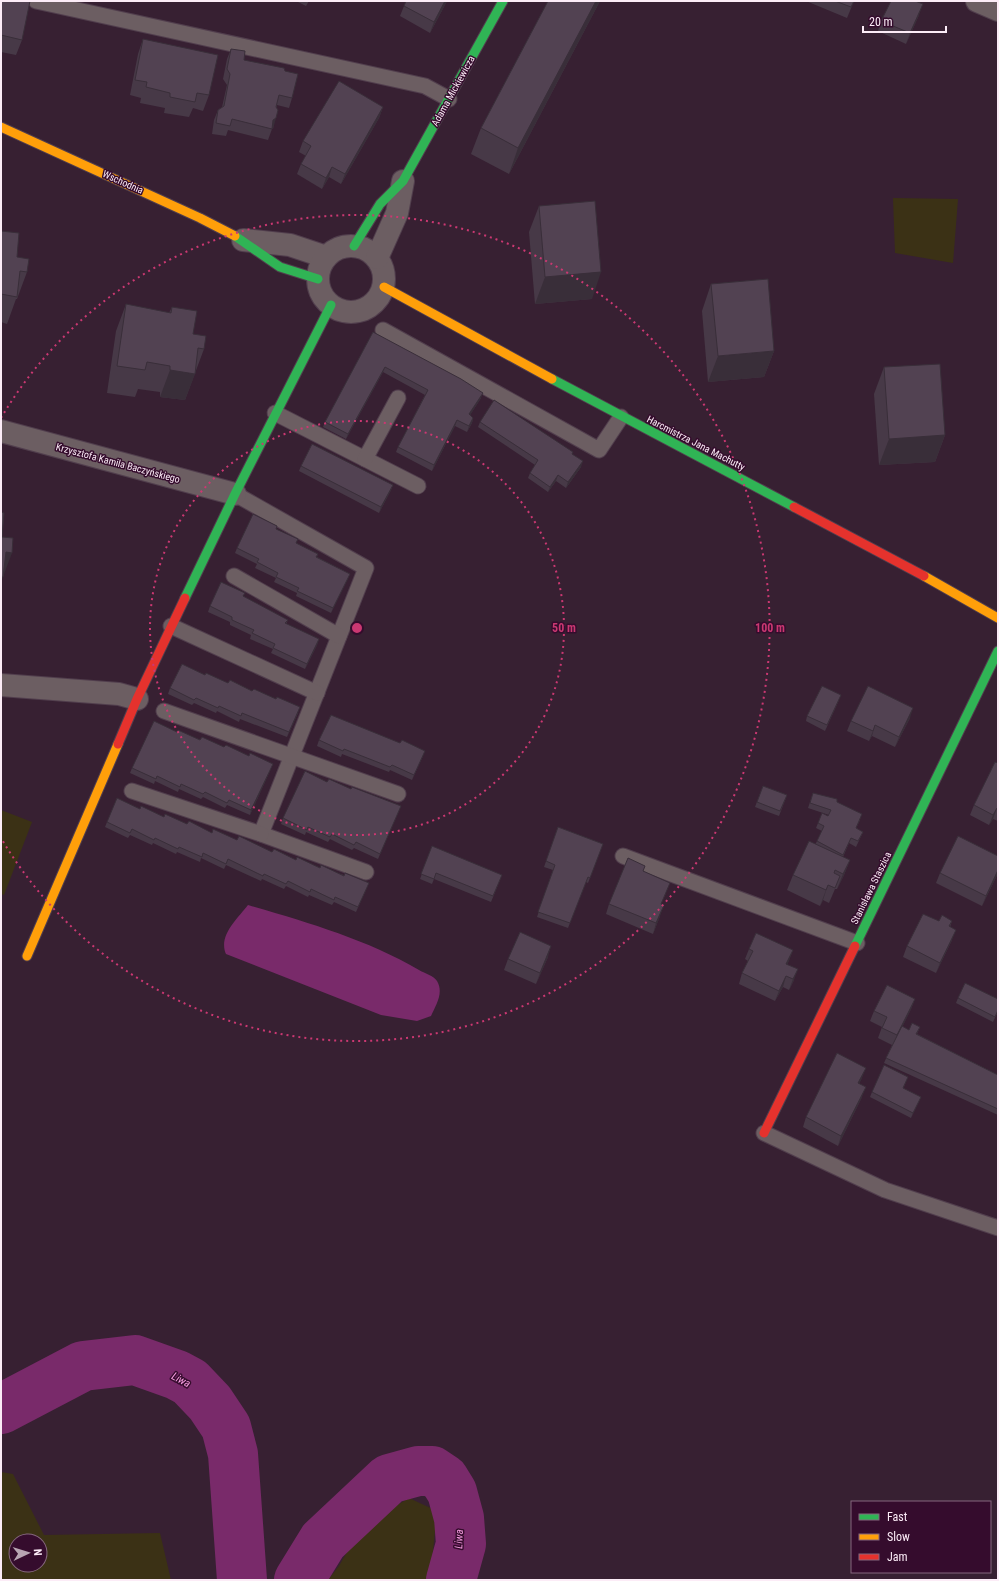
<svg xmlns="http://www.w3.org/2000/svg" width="999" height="1581" viewBox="0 0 999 1581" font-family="'Roboto Condensed',sans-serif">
  <rect width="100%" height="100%" fill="#372032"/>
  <!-- green -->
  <g fill="#3b3115" fill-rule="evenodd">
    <polygon points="893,198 958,199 953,263 895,253"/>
    <polygon points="1,810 32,822 4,895 1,894"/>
    <path d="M 1,1472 L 13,1474 L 44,1535 L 160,1533 L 171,1580 L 1,1580 ZM 16,1541 L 40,1541 L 40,1565 L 16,1565 Z"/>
    <polygon points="409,1498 437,1511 430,1580 328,1580 339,1566 362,1526"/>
  </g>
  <!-- water -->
  <path fill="#792a6a" d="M 248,905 C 306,922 366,939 419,970 C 424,973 434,976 437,981 C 444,993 436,1005 431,1016 L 417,1021 L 381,1015 L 226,954 C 218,936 237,919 248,905 Z"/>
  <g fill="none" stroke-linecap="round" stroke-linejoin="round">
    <!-- river -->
    <g stroke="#792a6a" stroke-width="50">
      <polyline points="1,1409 83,1366 135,1360 177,1375 190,1382 210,1403 226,1427 233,1454 242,1580"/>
      <polyline points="299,1580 323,1541 389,1479 418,1471 432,1471 444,1479 452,1492 459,1518 461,1544 451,1580"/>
    </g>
    <defs>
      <g id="lane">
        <polyline points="36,1 425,86 449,99"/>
        <polyline points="383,330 599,450 621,417"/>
        <polyline points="275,413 418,486"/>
        <polyline points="365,459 398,398"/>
        <polyline points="235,494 366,568 261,834 366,872"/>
        <polyline points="234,576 339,636"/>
        <polyline points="171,626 317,693"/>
        <polyline points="164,711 398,794"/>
        <polyline points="132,791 261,834"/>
        <polyline points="623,856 857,943"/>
        <polyline points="764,1133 885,1190 998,1228"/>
      </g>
      <g id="street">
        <polyline points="977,1 998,10"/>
        <polyline points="243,240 290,245 326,257"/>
        <circle cx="351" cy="279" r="33"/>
        <polyline points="377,258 397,213 403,181"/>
        <polyline points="1,431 235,494"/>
        <polyline points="1,685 119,694 137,699"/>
      </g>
      <g id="fast">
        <polyline points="235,236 280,267 318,279"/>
        <polyline points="354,246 380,204 403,181 503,1"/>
        <polyline points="552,379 794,507"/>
        <polyline points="185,598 235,494 331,305"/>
        <polyline points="855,946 998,651"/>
      </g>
      <g id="slow">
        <polyline points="1,127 200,218 235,236"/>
        <polyline points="384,287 552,379"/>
        <polyline points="924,576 998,618"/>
        <polyline points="27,956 118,744"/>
      </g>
      <g id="jam">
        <polyline points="794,507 924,576"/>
        <polyline points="118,744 137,699 185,598"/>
        <polyline points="764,1133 855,946"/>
      </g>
    </defs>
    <!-- lane casing -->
    <use href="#lane" stroke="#513e4d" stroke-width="17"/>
    <!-- street casing -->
    <use href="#street" stroke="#513e4d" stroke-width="24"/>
    <!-- fast casing -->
    <use href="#fast" stroke="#513e4d" stroke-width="11"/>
    <!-- slow casing -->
    <use href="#slow" stroke="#513e4d" stroke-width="11"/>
    <!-- jam casing -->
    <use href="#jam" stroke="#513e4d" stroke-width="11"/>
    <!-- lane -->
    <use href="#lane" stroke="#6c5e62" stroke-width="15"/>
    <!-- street -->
    <use href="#street" stroke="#6c5e62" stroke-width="22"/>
    <!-- fast -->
    <use href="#fast" stroke="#30b455" stroke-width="9"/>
    <!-- slow -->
    <use href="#slow" stroke="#ff9f0a" stroke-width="9"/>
    <!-- jam -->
    <use href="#jam" stroke="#e5322d" stroke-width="9"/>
  </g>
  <!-- wall -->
  <g fill="#473947">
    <polygon points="1,1 22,40 16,55 1,52"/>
    <polygon points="296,1 309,1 306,6"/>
    <polygon points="406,1 447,1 430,33 400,16"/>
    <polygon points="548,1 600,1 509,174 471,154 481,128"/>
    <polygon points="806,1 854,1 847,18"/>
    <polygon points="919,15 906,44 878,31 881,21"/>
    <polygon points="143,39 209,95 203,111 193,108 189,117 164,113 165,108 140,103 141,98 130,95 138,54"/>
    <polygon points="231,49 244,60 292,98 289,108 277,105 273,129 272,129 268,140 228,130 226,136 212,134 214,120 218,110 222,107 227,85 223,79 227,59"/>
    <polygon points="383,107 379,118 341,184 329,177 322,189 297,174 301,164 306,156 299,152 303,141"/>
    <polygon points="539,206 592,299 535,304 529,232"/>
    <polygon points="1,231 17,257 27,272 17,299 16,299 7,324 1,322"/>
    <polygon points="711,284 774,351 764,377 708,382 702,311"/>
    <polygon points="126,304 169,313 172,307 193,334 204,349 185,400 160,397 160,392 138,389 135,397 107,393 116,331"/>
    <polygon points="373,332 481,398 470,415 473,418 472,423 467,432 455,426 432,471 396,452 398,447 425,395 383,372 346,439 323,427 325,422"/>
    <polygon points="884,367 945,435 935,462 879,465 874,394"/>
    <polygon points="480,422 572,454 581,467 566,488 556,481 548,492 528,478 530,473 535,465 478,427"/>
    <polygon points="301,466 393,485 391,490 379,513 299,471"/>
    <polygon points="276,529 296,543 318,554 317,557 350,574 331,613 296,596 297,593 274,582 276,578 255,568 257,564 235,553 237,548"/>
    <polygon points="244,597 288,620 286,624 319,639 317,645 305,669 271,653 273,649 250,639 251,635 230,625 230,622 208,612 210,606"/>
    <polygon points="205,675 228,683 298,713 287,737 240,719 239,722 217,711 216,713 194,703 192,705 168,694 170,688"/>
    <polygon points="839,700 825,731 806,721 807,716"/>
    <polygon points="910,718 895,747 872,736 869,741 847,731 851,721"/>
    <polygon points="177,732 273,764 250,815 227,805 225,808 203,797 201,799 179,789 178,792 155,781 154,784 130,773 132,768"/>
    <polygon points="319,740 423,756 412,780 390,770 389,772 342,754 341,757 317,746"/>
    <polygon points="998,763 998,821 993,819 989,825 970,815 974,805"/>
    <polygon points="327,782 351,789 401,806 378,859 354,848 352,850 330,839 328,842 306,832 305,835 281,824 283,818"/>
    <polygon points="763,786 787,795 779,816 755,807"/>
    <polygon points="813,793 837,802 860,820 856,828 863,832 856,847 849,843 843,857 850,860 844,875 837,889 835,889 829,903 823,900 820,906 787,890 793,875 815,845 822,831 816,828 818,823 828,816 829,815 808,808"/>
    <polygon points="140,809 212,833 369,883 356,912 334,902 332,905 309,895 308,897 286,886 284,889 262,879 261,881 226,865 224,869 201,858 200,862 177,852 176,854 153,843 152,845 130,835 128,838 105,827 107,822"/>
    <polygon points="558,827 603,844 588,883 586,882 568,928 537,917 553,870 544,867"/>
    <polygon points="432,846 500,880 491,902 434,879 432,884 420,879"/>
    <polygon points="643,871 666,893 661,904 660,916 653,934 606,914 609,904"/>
    <polygon points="940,873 998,873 982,906 936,883"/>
    <polygon points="939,921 952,921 950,927 952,940 936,973 903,957 907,946"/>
    <polygon points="749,949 793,950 787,965 794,980 789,990 783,987 775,1001 739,984 742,973 748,961 745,959"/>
    <polygon points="548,957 536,984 504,970 508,959"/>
    <polygon points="958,998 998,999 998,1011 993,1022 956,1003"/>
    <polygon points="915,999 911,1009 902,1027 909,1030 920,1027 917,1034 998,1075 998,1115 884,1063 892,1045 878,1038 882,1027 870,1021 874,1011"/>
    <polygon points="908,1077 903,1089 921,1097 911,1118 870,1097 872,1092"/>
    <polygon points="862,1078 859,1083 862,1097 838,1146 803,1127 806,1117"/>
  </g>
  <!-- shaded-wall -->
  <g fill="#392e39">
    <polygon points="445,1 447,1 430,33 434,22"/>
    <polygon points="596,1 600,1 509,174 518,148"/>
    <polygon points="923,4 919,15 906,44 910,33"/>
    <polygon points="383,107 379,118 341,184 345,174"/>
    <polygon points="276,118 273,129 271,129 273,120"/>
    <polygon points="332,167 329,177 322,189 326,178"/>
    <polygon points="601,272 592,299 535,304 545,277"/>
    <polygon points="774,351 764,377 708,382 718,356"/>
    <polygon points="385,367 383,372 346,439 348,434"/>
    <polygon points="170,370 195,374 185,400 160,397"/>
    <polygon points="483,393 481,398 467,420 469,414"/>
    <polygon points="473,418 472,423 467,432 469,426"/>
    <polygon points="457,420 455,426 432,471 434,465"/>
    <polygon points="945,435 935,462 879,465 889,439"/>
    <polygon points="583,461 581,467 566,488 568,482"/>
    <polygon points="558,475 556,481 548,492 550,487"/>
    <polygon points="393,485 391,490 379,513 381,507"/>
    <polygon points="6,552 12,553 1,582 1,566"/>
    <polygon points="350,574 348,579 331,613 333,608"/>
    <polygon points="319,639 317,645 305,669 307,664"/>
    <polygon points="300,707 298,713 287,737 289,732"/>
    <polygon points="913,708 910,718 895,747 899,737"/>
    <polygon points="875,725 872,736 869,741 873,731"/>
    <polygon points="425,751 423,756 412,780 414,775"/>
    <polygon points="273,764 271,769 250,815 251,810"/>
    <polygon points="997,808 993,819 989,825 993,815"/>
    <polygon points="850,860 844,875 837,889 843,874"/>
    <polygon points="998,870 998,873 982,906 986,896"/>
    <polygon points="828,885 823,900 820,906 826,890"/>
    <polygon points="664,905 660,916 653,934 656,923"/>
    <polygon points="956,930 952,940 936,973 940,963"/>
    <polygon points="551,946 548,957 536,984 540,973"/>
    <polygon points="793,950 789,961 783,975 786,964"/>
    <polygon points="798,969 794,980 789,990 793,979"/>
    <polygon points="786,976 783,987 775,1001 779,991"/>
    <polygon points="915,999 911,1009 893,1046 897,1035"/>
    <polygon points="866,1068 862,1078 855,1093 858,1083"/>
    <polygon points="866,1087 862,1097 838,1146 841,1136"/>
    <polygon points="921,1097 919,1102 911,1118 913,1113"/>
  </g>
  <!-- building -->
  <g fill="#524252" stroke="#392e39">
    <polygon points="1,1 30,1 22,40 1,35"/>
    <polygon points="406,1 445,1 434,22 404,6"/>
    <polygon points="548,1 596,1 518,148 481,128"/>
    <polygon points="835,1 854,1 851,7"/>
    <polygon points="891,1 915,1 923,4 910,33 881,21"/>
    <polygon points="143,39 218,55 209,95 197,93 195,102 170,97 170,93 146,87 147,82 135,80"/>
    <polygon points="231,49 245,51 244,60 284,68 285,71 298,74 292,98 279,95 276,107 278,110 276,118 273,120 272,129 232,119 230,126 216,123 218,110 224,106 230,74 227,69"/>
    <polygon points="339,81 383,107 345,174 332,167 326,178 301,164 311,146 303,141"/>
    <polygon points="595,201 601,272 545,277 539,206"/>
    <polygon points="1,231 19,233 17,257 29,259 27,272 20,271 17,297 1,294"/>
    <polygon points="768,279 774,351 718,356 711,284"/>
    <polygon points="126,304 171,313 172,307 197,311 193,334 206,336 204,349 198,348 195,374 170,370 170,366 147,362 145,370 117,366"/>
    <polygon points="373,332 461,379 483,393 469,414 473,418 469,426 457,420 434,465 398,447 428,390 385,367 348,434 325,422"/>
    <polygon points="940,364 945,435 889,439 884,367"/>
    <polygon points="494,400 573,452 572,454 583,461 568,482 558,475 550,487 530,473 538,460 480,422"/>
    <polygon points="312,444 393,485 381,507 301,466"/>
    <polygon points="1,512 4,513 2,537 13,538 12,553 6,552 3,577 1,577"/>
    <polygon points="253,514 277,526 276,529 298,539 296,543 318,554 316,557 350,574 333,608 297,591 299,588 276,577 278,573 257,562 259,559 237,548"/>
    <polygon points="221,582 245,593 243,596 288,620 285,623 319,639 307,664 273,648 275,644 252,633 254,630 232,620 232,617 210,606"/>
    <polygon points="182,664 205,675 206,673 228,683 230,680 252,691 254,689 276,699 277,697 300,707 289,732 242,713 241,716 219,706 218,708 196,698 194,700 170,688"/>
    <polygon points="822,686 841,695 827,725 807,716"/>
    <polygon points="868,686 913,708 899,737 875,725 873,731 851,721"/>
    <polygon points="331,715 400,743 402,740 425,751 414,775 392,765 390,767 344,749 343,751 319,740"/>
    <polygon points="154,721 177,732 178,730 200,740 202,737 224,747 226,745 249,756 250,753 273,764 251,810 229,800 227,803 205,792 203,794 181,784 180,787 157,776 156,779 132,768"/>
    <polygon points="995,762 998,763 998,809 997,808 993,815 974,805"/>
    <polygon points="305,771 327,782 329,779 351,789 352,787 401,806 380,854 356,842 354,845 332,834 330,837 308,827 307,830 283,818"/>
    <polygon points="763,786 787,795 780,811 757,802"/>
    <polygon points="813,793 837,799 837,802 862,814 856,828 863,832 858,841 851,838 843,855 817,841 824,826 818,823 822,813 828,816 831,810 810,803"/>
    <polygon points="117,798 140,809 141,806 164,817 165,814 187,824 189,821 212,833 213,829 237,840 239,836 272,852 274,849 296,860 297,857 320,868 321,865 344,876 345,873 369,883 358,907 335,897 334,900 311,889 310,892 288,881 286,884 264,874 263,876 228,859 226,864 203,853 202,857 179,847 178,849 155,838 154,840 132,829 130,833 107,822"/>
    <polygon points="558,827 603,844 590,878 588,877 570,923 538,912 555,865 546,861"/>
    <polygon points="958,836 998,856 998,870 986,896 940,873"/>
    <polygon points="809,841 850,860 843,874 835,870 834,873 840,876 835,888 828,885 826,890 793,875"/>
    <polygon points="432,846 502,875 493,896 436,873 434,879 421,874"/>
    <polygon points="628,858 645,866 643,871 670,883 661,904 664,905 656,923 609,904"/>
    <polygon points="923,914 939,921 942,915 952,921 949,926 956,930 940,963 907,946"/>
    <polygon points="520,932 551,946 540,973 508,959"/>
    <polygon points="756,933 793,950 786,964 798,969 793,979 786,976 779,991 742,973 753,951 749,949"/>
    <polygon points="965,983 998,999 998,1010 995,1017 958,998"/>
    <polygon points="887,985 915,999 897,1035 882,1028 887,1017 874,1011"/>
    <polygon points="912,1023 920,1027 916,1034 998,1075 998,1109 886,1058 902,1026 909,1030"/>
    <polygon points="837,1053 866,1068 858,1083 866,1087 841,1136 806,1117"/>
    <polygon points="884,1065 908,1077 903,1088 921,1097 913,1113 872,1092"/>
  </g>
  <!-- distance rings -->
  <g fill="none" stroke="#cb3872" stroke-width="2" stroke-dasharray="2 4">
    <circle cx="357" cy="628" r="207"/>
    <path d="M1 418A413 413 0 1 1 1 838"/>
  </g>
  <g text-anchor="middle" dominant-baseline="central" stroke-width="3" stroke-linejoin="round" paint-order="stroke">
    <!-- street labels -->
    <g font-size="10" fill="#fcecf7" stroke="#350c2d">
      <text transform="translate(453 91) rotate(-61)">Adama Mickiewicza</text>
      <text transform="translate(123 182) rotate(24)">Wschodnia</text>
      <text transform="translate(696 443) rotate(27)">Harcmistrza Jana Machutty</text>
      <text transform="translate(118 463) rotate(15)">Krzysztofa Kamila Baczyńskiego</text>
      <text transform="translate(871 888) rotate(-64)">Stanisława Staszica</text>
    </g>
    <!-- water labels -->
    <g font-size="11" font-style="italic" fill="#fb9fe4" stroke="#350c2d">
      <text transform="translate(181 1380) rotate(28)">Liwa</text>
      <text transform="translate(459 1539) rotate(-88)">Liwa</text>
    </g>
  </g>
  <circle cx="357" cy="628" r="6" fill="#cb3872" stroke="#350c2d" stroke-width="2"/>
  <g font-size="12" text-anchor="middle" font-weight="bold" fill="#cb3872" stroke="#350c2d" stroke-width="3" stroke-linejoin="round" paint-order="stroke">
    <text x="564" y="632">50 m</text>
    <text x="770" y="632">100 m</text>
  </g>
  <!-- border -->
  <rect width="999" height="1581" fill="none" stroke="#fcecf7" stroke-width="4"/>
  <!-- legend -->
  <rect x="851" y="1501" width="140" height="72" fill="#350c2d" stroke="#85667e"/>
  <rect x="859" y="1514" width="20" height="6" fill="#30b455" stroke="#85667e"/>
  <text x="887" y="1521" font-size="12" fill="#fcecf7">Fast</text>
  <rect x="859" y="1534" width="20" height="6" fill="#ff9f0a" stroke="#85667e"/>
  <text x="887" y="1541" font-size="12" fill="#fcecf7">Slow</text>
  <rect x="859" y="1554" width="20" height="6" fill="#e5322d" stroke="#85667e"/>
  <text x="887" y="1561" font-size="12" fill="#fcecf7">Jam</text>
  <!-- north arrow -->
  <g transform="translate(28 1553) rotate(86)"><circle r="19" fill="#350c2d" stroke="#85667e"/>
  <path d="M0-3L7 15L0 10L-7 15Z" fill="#b7a5b2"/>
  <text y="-6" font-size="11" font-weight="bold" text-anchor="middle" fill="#fcecf7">N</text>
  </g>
  <!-- scale -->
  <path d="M863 26v6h83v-6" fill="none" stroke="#fcecf7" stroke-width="2"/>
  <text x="869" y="26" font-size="12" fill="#fcecf7" stroke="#350c2d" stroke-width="3" paint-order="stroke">20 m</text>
</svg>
